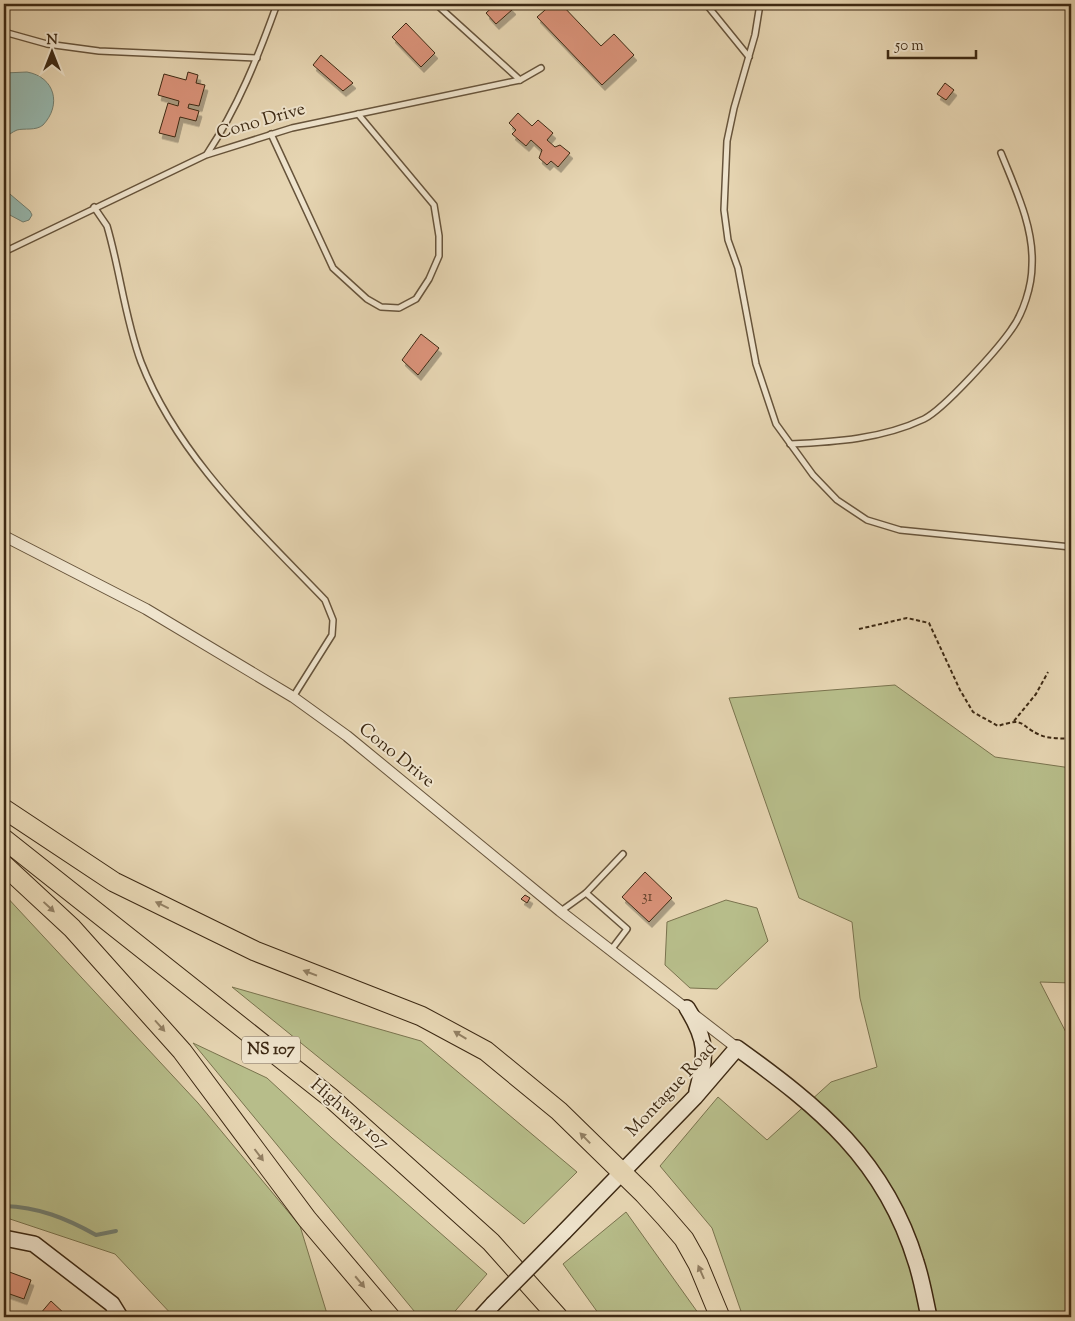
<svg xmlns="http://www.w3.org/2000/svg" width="1075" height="1321" viewBox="0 0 1075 1321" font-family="'Sorts Mill Goudy',serif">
  <defs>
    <filter id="shadow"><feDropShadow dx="3" dy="5.5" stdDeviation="0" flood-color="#0004"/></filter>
  </defs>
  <rect width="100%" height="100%" fill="#e6d5b2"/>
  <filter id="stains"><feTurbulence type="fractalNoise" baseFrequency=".004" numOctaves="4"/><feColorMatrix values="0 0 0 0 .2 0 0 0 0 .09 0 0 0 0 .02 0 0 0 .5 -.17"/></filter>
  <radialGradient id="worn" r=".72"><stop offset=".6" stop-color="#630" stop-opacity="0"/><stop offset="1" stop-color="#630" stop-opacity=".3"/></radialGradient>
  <!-- green -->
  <g fill="#b7bd8a" stroke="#7a734e">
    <polygon points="895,685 995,757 1071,768 1071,983 1040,982 1071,1042 1071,1317 743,1317 712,1228 660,1166 718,1097 767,1140 831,1082 877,1067 860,998 852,922 799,898 729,698"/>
    <polygon points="4,894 198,1103 300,1226 328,1317 174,1317 115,1254 4,1217"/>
    <polygon points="726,900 757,908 768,941 717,989 690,988 665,965 667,922"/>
    <polygon points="232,987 421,1041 577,1172 524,1224"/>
    <polygon points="193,1043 267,1078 332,1138 487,1274 450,1317 419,1317"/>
    <polygon points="626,1212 701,1317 601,1317 563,1264"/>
  </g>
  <!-- water -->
  <g fill="#96b8af" stroke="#727f71">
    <path d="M 27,72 C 55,77 62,105 43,125 C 36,131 24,128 17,130 C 12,132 7,136 4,139 L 4,73 Z"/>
    <polygon points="4,189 30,211 32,215 29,220 23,222 8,214 4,214"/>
  </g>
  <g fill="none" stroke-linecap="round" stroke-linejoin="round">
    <!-- stream -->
    <path stroke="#727f71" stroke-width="4" d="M 4,1206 C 38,1207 66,1218 96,1235 L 116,1231"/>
  </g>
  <!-- building -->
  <g fill="#d99279" stroke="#3d2913" filter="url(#shadow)">
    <polygon points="496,4 508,4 513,9 496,24 486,13"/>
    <polygon points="552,4 561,4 601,46 614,34 634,55 602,85 537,17"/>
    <polygon points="406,23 435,53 421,67 392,37"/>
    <polygon points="321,55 353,83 343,91 313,65"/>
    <polygon points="188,72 198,75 196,83 205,85 199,106 189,104 188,108 199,111 196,121 180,117 175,137 159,133 168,103 178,106 179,101 158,95 164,74 186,80"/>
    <polygon points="945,83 954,90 946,100 937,94"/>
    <polygon points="518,113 532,126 538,120 553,133 547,140 555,147 560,145 570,153 558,167 551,161 547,165 539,158 542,150 531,140 526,146 512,134 516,130 509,123"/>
    <polygon points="421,334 439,348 418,375 402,360"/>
    <polygon points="645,872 672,898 649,922 622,897"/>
    <polygon points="525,895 530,898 527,903 521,899"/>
    <polygon points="4,1270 31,1280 24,1299 4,1292"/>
    <polygon points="51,1301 67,1316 66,1317 43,1317 40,1314"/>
  </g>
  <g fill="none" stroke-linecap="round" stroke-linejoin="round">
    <defs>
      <g id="lane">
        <polyline points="436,4 520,80"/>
        <polyline points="706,4 749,57"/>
        <polyline points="760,4 755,35 734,108 727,141 724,210 728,240 738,268 756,364 776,424 813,475 837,500 867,520 900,530 1071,547"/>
        <polyline points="4,32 47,44 99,51 257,58"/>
        <polyline points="271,134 333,268 367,299 381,307 399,308 416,299 429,279 439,256 439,236 434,205 358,114"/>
        <path d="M 207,154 C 238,107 258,57 277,4"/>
        <path d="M 94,207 L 107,226 C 120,270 125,319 141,362 C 178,457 256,528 325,600 L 333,620 L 332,635 L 293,697"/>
        <polyline points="4,252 206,155 292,128 520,80 541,68"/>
        <path d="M 790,444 C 835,442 882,439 924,419 C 944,409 997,350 1011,330 C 1023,314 1032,286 1032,265 C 1034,227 1015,188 1001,153"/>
        <polyline points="586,893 627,929 611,950"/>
        <polyline points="561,911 586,893 623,854"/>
      </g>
      <polyline id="street" points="4,536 146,609 293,697 347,736 560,911 737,1048"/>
      <g id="secondary">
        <path d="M 687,1008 C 707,1040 707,1055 697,1091"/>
        <path d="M 564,1232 L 695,1097 L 737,1048 C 819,1107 885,1160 916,1262 C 922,1280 925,1299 929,1317"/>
        <polyline points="4,1238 34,1244 112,1304 120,1317"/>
        <polyline points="481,1317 493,1304"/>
      </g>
      <g id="highway">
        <polyline points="4,809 114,882 255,951 421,1016 486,1051 559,1111 644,1194 665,1217 684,1239 698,1264 720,1317"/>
        <polyline points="4,839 331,1098 491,1242 558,1317"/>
        <polyline points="4,865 72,928 182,1051 307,1219 390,1317"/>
      </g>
    </defs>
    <!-- lane casing -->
    <use href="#lane" stroke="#67543b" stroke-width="8"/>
    <!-- street casing -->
    <use href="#street" stroke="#67543b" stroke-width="12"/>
    <!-- secondary casing -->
    <use href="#secondary" stroke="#3d2913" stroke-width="18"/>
    <!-- highway casing -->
    <use href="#highway" stroke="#3d2913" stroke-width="21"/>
    <!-- path -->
    <g stroke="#3d2913" stroke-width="2" stroke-dasharray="4 2.5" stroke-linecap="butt">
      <path d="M 859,629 L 907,618 L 929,623 L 960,690 L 973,712 L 998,726 C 1026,717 1018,725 1040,735 C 1049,739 1061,738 1071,739"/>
      <polyline points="1014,721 1036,694 1048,672"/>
    </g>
    <!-- lane -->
    <use href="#lane" stroke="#efe4cd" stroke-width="5"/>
    <!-- street -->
    <use href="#street" stroke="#efe4cd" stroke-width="10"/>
    <!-- secondary -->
    <use href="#secondary" stroke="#efe4cd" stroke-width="15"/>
    <!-- highway -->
    <use href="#highway" stroke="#e6d5b2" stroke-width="19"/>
    <defs>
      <polyline id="secondary-bridge" points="493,1304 564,1232"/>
    </defs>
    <!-- secondary-bridge casing -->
    <use href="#secondary-bridge" stroke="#3d2913" stroke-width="18" stroke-linecap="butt"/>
    <!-- secondary-bridge -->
    <use href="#secondary-bridge" stroke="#efe4cd" stroke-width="15"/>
  </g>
  <!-- one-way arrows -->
  <defs><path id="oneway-solid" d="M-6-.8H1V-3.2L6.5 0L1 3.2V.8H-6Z" transform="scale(1.25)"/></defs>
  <g fill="#927f62">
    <use href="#oneway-solid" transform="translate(162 905) rotate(-154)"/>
    <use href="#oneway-solid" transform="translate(49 907) rotate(43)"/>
    <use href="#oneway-solid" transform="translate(310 973) rotate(-159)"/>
    <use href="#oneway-solid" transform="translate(160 1026) rotate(48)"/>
    <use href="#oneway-solid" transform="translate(460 1035) rotate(-149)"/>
    <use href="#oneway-solid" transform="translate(585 1138) rotate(-134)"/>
    <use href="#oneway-solid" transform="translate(259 1155) rotate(53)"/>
    <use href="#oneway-solid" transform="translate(701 1272) rotate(-114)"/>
    <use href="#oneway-solid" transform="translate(360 1282) rotate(50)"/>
  </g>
  <g text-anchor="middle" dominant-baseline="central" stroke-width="4" stroke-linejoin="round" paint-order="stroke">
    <!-- number labels -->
    <g font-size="15" fill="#64432c">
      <text x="647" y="897">31</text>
    </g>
    <!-- shield labels -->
    <rect fill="#efe4cd" stroke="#72614b" stroke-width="1" x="242" y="1036.5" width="58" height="27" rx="4"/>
    <g font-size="16" font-weight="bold" fill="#3d2913">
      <text x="271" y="1050">NS 107</text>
    </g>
    <!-- street labels -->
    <g font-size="18" fill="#3d2913" stroke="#efe4cd">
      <text transform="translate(261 122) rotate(-16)">Cono Drive</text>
      <text transform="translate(396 756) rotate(39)">Cono Drive</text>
      <text transform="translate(672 1090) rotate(-47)">Montague Road</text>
      <text transform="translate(349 1115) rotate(41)">Highway 107</text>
    </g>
  </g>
  <!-- margin -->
  <rect width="1075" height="1321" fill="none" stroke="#e6d5b2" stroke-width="20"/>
  <rect x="5" y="5" width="1065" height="1311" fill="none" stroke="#3d2913" stroke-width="2.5"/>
  <rect x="10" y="10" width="1055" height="1301" fill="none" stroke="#3d2913"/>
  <!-- north arrow -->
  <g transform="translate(52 52)" stroke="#efe4cd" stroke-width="4" paint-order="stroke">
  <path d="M0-4L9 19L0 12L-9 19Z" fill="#3d2913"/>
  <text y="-8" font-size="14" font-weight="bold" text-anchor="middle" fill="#3d2913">N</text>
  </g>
  <!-- scale -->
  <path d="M888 50v8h88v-8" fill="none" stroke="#3d2913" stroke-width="2.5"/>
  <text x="895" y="50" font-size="15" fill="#3d2913" stroke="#efe4cd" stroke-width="4" paint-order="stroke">50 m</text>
  <rect width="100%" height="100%" filter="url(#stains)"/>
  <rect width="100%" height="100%" fill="url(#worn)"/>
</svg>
